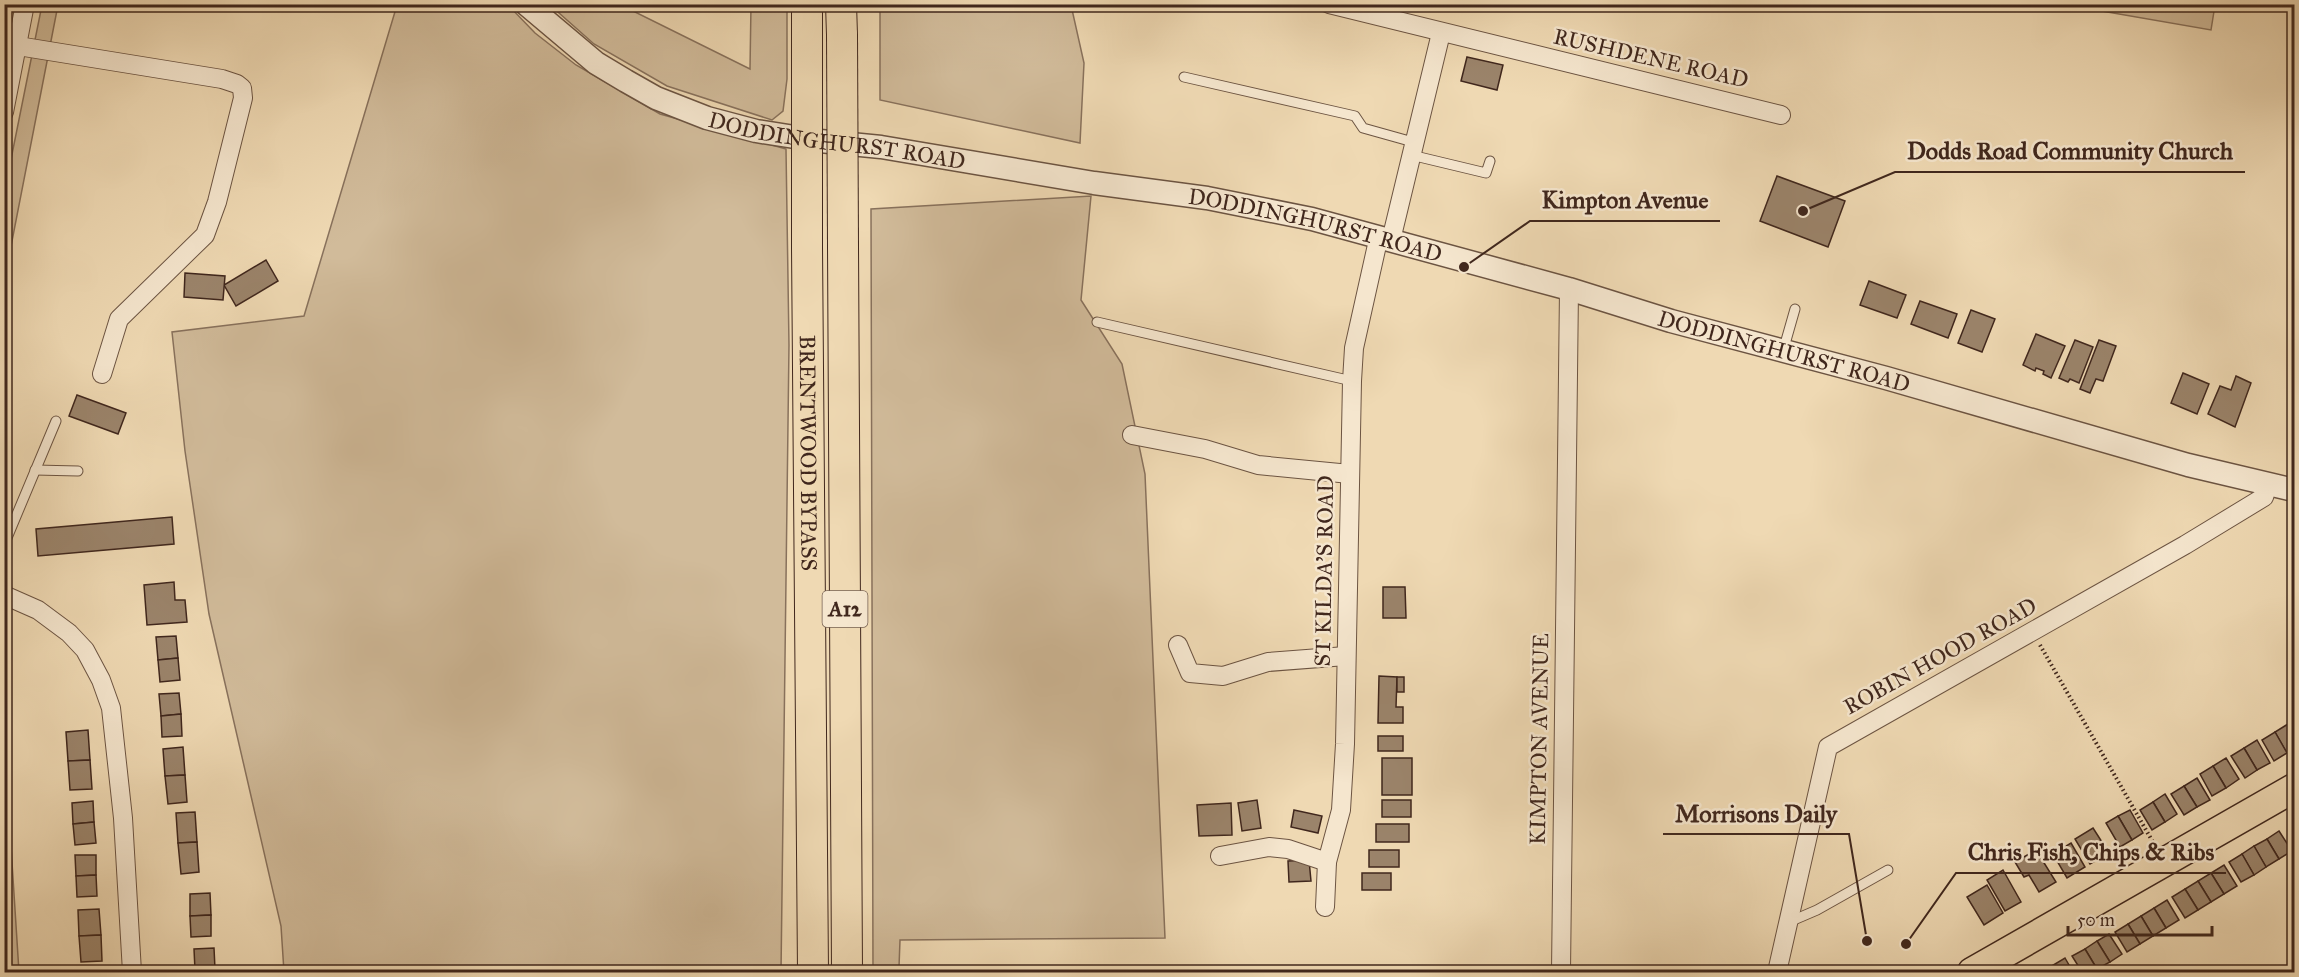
<svg xmlns="http://www.w3.org/2000/svg" width="2299" height="977" viewBox="0 0 2299 977" font-family="'IM FELL Great Primer',serif">
  <rect width="100%" height="100%" fill="#efd9b3"/>
  <filter id="stains"><feTurbulence type="fractalNoise" baseFrequency=".00333" numOctaves="4"/><feColorMatrix values="0 0 0 0 .2 0 0 0 0 .09 0 0 0 0 .02 0 0 0 .5 -.17"/></filter>
  <radialGradient id="worn" r=".72"><stop offset=".6" stop-color="#630" stop-opacity="0"/><stop offset="1" stop-color="#630" stop-opacity=".3"/></radialGradient>
  <!-- green -->
  <g fill="#d1bb9a" stroke="#88715c" stroke-width="1.5">
    <polygon points="42,5 58,5 5,277 5,189"/>
    <polygon points="397,5 508,5 535,33 576,65 660,114 786,149 789,345 781,972 284,972 281,926 209,614 185,451 172,332 304,316"/>
    <polygon points="550,5 621,5 750,69 751,5 787,5 787,79 783,111 772,120 667,86 594,44"/>
    <polygon points="880,5 1071,5 1084,63 1080,143 880,100"/>
    <polygon points="2067,5 2215,5 2211,30"/>
    <polygon points="1091,196 1081,300 1122,364 1145,474 1165,938 900,940 899,967 889,972 873,972 871,209"/>
    <polygon points="4,753 5,753 19,972 5,972"/>
  </g>
  <!-- building -->
  <g fill="#9b846b" stroke="#40271d" stroke-width="1.5">
    <polygon points="1467,57 1503,65 1497,90 1461,81"/>
    <polygon points="1777,176 1845,201 1828,247 1760,221"/>
    <polygon points="266,260 278,281 236,306 224,285"/>
    <polygon points="185,273 225,276 223,300 184,297"/>
    <polygon points="1869,281 1906,295 1897,318 1860,305"/>
    <polygon points="1920,301 1957,314 1948,338 1911,324"/>
    <polygon points="1971,310 1995,319 1982,352 1958,343"/>
    <polygon points="2036,334 2065,346 2051,378 2043,374 2044,371 2036,368 2035,371 2023,365"/>
    <polygon points="2075,340 2093,347 2079,383 2070,379 2068,382 2059,378"/>
    <polygon points="2099,340 2116,346 2103,381 2096,379 2090,393 2080,389"/>
    <polygon points="2183,373 2209,384 2197,414 2171,403"/>
    <polygon points="2236,376 2251,383 2235,427 2208,414 2220,386 2231,390"/>
    <polygon points="77,395 126,413 118,434 69,416"/>
    <polygon points="4,400 9,402 4,416"/>
    <polygon points="172,517 174,544 38,556 36,529"/>
    <polygon points="174,582 175,600 185,600 187,622 147,625 144,585"/>
    <polygon points="1383,587 1405,587 1406,618 1383,618"/>
    <polygon points="176,636 178,658 158,660 156,637"/>
    <polygon points="178,658 180,680 160,682 158,660"/>
    <polygon points="1379,676 1397,677 1396,707 1403,707 1403,723 1378,723"/>
    <rect x="1397" y="677" width="7" height="15"/>
    <polygon points="179,693 181,714 161,716 159,694"/>
    <polygon points="181,714 182,736 162,737 161,716"/>
    <polygon points="2288,724 2294,736 2294,749 2287,753 2275,732"/>
    <polygon points="88,730 90,760 68,761 66,732"/>
    <polygon points="2275,732 2287,753 2274,761 2262,740"/>
    <rect x="1378" y="736" width="25" height="15"/>
    <polygon points="2257,740 2270,763 2257,770 2244,748"/>
    <polygon points="183,747 185,775 165,776 163,749"/>
    <polygon points="2244,748 2257,770 2245,778 2231,756"/>
    <rect x="1382" y="758" width="30" height="37"/>
    <polygon points="2226,758 2239,779 2226,788 2213,766"/>
    <polygon points="90,760 92,789 70,790 68,761"/>
    <polygon points="2213,766 2226,788 2212,796 2200,774"/>
    <polygon points="185,775 187,802 168,804 165,776"/>
    <polygon points="2197,778 2210,800 2197,807 2184,786"/>
    <polygon points="2184,786 2197,807 2184,815 2171,794"/>
    <polygon points="2165,794 2177,814 2165,822 2153,802"/>
    <polygon points="1257,800 1261,828 1242,831 1238,803"/>
    <rect x="1382" y="800" width="29" height="17"/>
    <polygon points="93,801 94,822 73,824 72,803"/>
    <polygon points="2153,802 2165,822 2152,830 2140,810"/>
    <polygon points="1231,803 1232,835 1199,836 1197,805"/>
    <polygon points="1294,810 1322,816 1318,833 1291,827"/>
    <polygon points="2130,810 2143,833 2132,840 2118,816"/>
    <polygon points="195,812 197,842 178,843 176,813"/>
    <polygon points="2118,816 2132,840 2120,847 2106,823"/>
    <polygon points="94,822 96,843 75,845 73,824"/>
    <rect x="1376" y="824" width="33" height="18"/>
    <polygon points="2294,826 2294,838 2289,829"/>
    <polygon points="2093,828 2109,853 2090,864 2075,839"/>
    <polygon points="2279,831 2292,851 2279,859 2267,839"/>
    <polygon points="2267,839 2279,859 2266,867 2254,846"/>
    <polygon points="197,842 199,872 181,874 178,843"/>
    <polygon points="2071,843 2085,867 2067,878 2053,854"/>
    <polygon points="2254,846 2266,867 2254,875 2242,854"/>
    <rect x="1369" y="850" width="30" height="17"/>
    <polygon points="2036,850 2056,882 2039,892 2029,875 2024,877 2015,862"/>
    <polygon points="2242,854 2254,875 2241,882 2229,862"/>
    <polygon points="75,855 96,855 96,875 76,876"/>
    <polygon points="1309,860 1311,881 1289,882 1288,861"/>
    <polygon points="2224,865 2237,886 2224,894 2211,873"/>
    <polygon points="2003,870 2021,902 2005,911 1987,880"/>
    <rect x="1362" y="873" width="29" height="17"/>
    <polygon points="2211,873 2224,894 2211,902 2198,881"/>
    <polygon points="96,875 97,896 77,897 76,876"/>
    <polygon points="2198,881 2211,902 2198,910 2185,889"/>
    <polygon points="1987,885 2003,913 1984,925 1967,897"/>
    <polygon points="2185,889 2198,910 2185,918 2172,897"/>
    <polygon points="210,893 211,915 190,916 190,894"/>
    <polygon points="2167,900 2179,920 2166,928 2154,908"/>
    <polygon points="2154,908 2166,928 2153,936 2141,916"/>
    <polygon points="99,909 101,935 79,936 78,910"/>
    <polygon points="211,915 211,936 191,937 190,916"/>
    <polygon points="2141,916 2153,936 2140,944 2128,924"/>
    <polygon points="2128,924 2140,944 2127,952 2115,932"/>
    <polygon points="2109,934 2122,954 2110,962 2097,941"/>
    <polygon points="101,935 102,961 81,962 79,936"/>
    <polygon points="2097,941 2110,962 2097,969 2085,949"/>
    <polygon points="214,948 215,969 195,970 194,949"/>
    <polygon points="2085,949 2097,969 2092,972 2082,972 2072,956"/>
    <polygon points="2065,958 2073,972 2054,972 2050,967"/>
    <polygon points="2050,967 2054,972 2040,972"/>
    <polygon points="215,969 215,972 195,972 195,970"/>
  </g>
  <g fill="none" stroke-linecap="round" stroke-linejoin="round">
    <defs>
      <g id="service">
        <polyline points="1184,77 1355,116 1363,128 1413,142"/>
        <polyline points="1411,155 1486,173 1490,161"/>
        <polyline points="1097,322 1352,381"/>
        <polyline points="1783,351 1795,309"/>
        <polyline points="35,470 78,471"/>
        <polyline points="4,545 56,421"/>
        <polyline points="1789,922 1817,910 1888,870"/>
      </g>
      <g id="minor">
        <polyline points="1329,4 1781,115"/>
        <polyline points="18,46 222,79 237,84 242,88 243,98 217,202 205,235 119,319 102,374"/>
        <polyline points="4,112 25,4"/>
        <polyline points="1391,240 1441,33"/>
        <polyline points="1132,435 1205,449 1258,465 1350,474"/>
        <polyline points="4,595 38,610 69,633 85,650 101,680 111,708 123,818 132,972"/>
        <polyline points="1178,645 1190,673 1223,676 1268,662 1346,656"/>
        <polyline points="1220,856 1269,847 1288,849 1327,862"/>
        <polyline points="1325,907 1327,862 1341,810 1345,744 1352,381 1354,348 1379,236"/>
        <polyline points="1561,972 1569,289"/>
        <polyline points="1777,972 1828,747 2185,545 2264,497 2268,484"/>
      </g>
      <g id="tertiary">
        <path id="s1" d="M 526,4 L 596,63 L 626,81 L 656,98 L 707,118 L 756,131 L 820,141 L 881,147 L 1094,183 L 1207,198 L 1312,219 L 1569,289 L 1671,321 L 1886,378 L 2188,465 L 2294,490"/>
      </g>
      <polyline id="primary" points="1972,972 2294,788"/>
      <g id="trunk">
        <polyline points="807,4 807,36"/>
        <polyline points="841,4 842,35"/>
        <polyline points="843,246 847,972"/>
        <path id="s2" d="M 807,247 L 813,972"/>
      </g>
    </defs>
    <!-- service casing -->
    <use href="#service" stroke="#6c5442" stroke-width="11"/>
    <!-- minor casing -->
    <use href="#minor" stroke="#6c5442" stroke-width="20"/>
    <!-- tertiary casing -->
    <use href="#tertiary" stroke="#6c5442" stroke-width="25"/>
    <!-- primary casing -->
    <use href="#primary" stroke="#40271d" stroke-width="31"/>
    <!-- trunk casing -->
    <use href="#trunk" stroke="#40271d" stroke-width="32"/>
    <!-- path -->
    <polyline stroke="#40271d" stroke-width="4" stroke-dasharray="1.5 3" stroke-linecap="butt" points="2040,645 2154,844"/>
    <!-- service -->
    <use href="#service" stroke="#f5e6ce" stroke-width="9"/>
    <!-- minor -->
    <use href="#minor" stroke="#f5e6ce" stroke-width="18"/>
    <!-- tertiary -->
    <use href="#tertiary" stroke="#f5e6ce" stroke-width="22"/>
    <!-- primary -->
    <use href="#primary" stroke="#efd9b3" stroke-width="28"/>
    <!-- trunk -->
    <use href="#trunk" stroke="#efd9b3" stroke-width="30"/>
    <defs>
      <g id="trunk-bridge">
        <polyline points="842,35 843,246"/>
        <polyline points="807,247 807,36"/>
      </g>
    </defs>
    <!-- trunk-bridge casing -->
    <use href="#trunk-bridge" stroke="#40271d" stroke-width="32" stroke-linecap="butt"/>
    <!-- trunk-bridge -->
    <use href="#trunk-bridge" stroke="#efd9b3" stroke-width="30"/>
  </g>
  <g text-anchor="middle" dominant-baseline="central" stroke-width="5" stroke-linejoin="round" paint-order="stroke">
    <!-- shield labels -->
    <rect fill="#f5e6ce" stroke="#766052" stroke-width="1.5" x="822.5" y="591" width="45" height="36" rx="4.5"/>
    <g font-size="21" font-weight="bold" fill="#40271d">
      <text x="845" y="609">A12</text>
    </g>
    <!-- street labels -->
    <g font-size="22" fill="#40271d" stroke="#f5e6ce">
      <text transform="translate(1651 58) rotate(13)">RUSHDENE ROAD</text>
      <text stroke="none"><textPath href="#s1" startOffset="348">DODDINGHURST ROAD</textPath></text>
      <text stroke="none"><textPath href="#s1" startOffset="834">DODDINGHURST ROAD</textPath></text>
      <text stroke="none"><textPath href="#s1" startOffset="1320">DODDINGHURST ROAD</textPath></text>
      <text stroke="none"><textPath href="#s2" startOffset="206">BRENTWOOD BYPASS</textPath></text>
      <text transform="translate(1324 571) rotate(-89)">ST KILDA'S ROAD</text>
      <text transform="translate(1940 656) rotate(-29)">ROBIN HOOD ROAD</text>
      <text transform="translate(1539 739) rotate(-89)">KIMPTON AVENUE</text>
    </g>
  </g>
  <!-- callouts -->
  <path fill="none" stroke="#40271d" stroke-width="2" d="M1803 211L1895 172H2245M1464 267L1530 221H1720M1867 941L1849 834H1663M1906 944L1956 873H2226"/>
  <g fill="#40271d" stroke="#f5e6ce" stroke-width="2">
    <circle cx="1803" cy="211" r="6"/>
    <circle cx="1464" cy="267" r="6"/>
    <circle cx="1867" cy="941" r="6"/>
    <circle cx="1906" cy="944" r="6"/>
  </g>
  <g font-size="24" text-anchor="middle" font-weight="bold" fill="#40271d" stroke="#f5e6ce" stroke-width="5" stroke-linejoin="round" paint-order="stroke">
    <text x="2070" y="159">Dodds Road Community Church</text>
    <text x="1625" y="208">Kimpton Avenue</text>
    <text x="1756" y="822">Morrisons Daily</text>
    <text x="2091" y="860">Chris Fish, Chips &amp; Ribs</text>
  </g>
  <!-- margin -->
  <rect width="2299" height="977" fill="none" stroke="#efd9b3" stroke-width="24"/>
  <rect x="6" y="6" width="2287" height="965" fill="none" stroke="#40271d" stroke-width="3"/>
  <rect x="12" y="12" width="2275" height="953" fill="none" stroke="#40271d" stroke-width="1.5"/>
  <!-- scale -->
  <path d="M2068 926v9h144v-9" fill="none" stroke="#40271d" stroke-width="3"/>
  <text x="2077" y="926" font-size="18" fill="#40271d" stroke="#f5e6ce" stroke-width="4.5" paint-order="stroke">50 m</text>
  <rect width="100%" height="100%" filter="url(#stains)"/>
  <rect width="100%" height="100%" fill="url(#worn)"/>
</svg>
